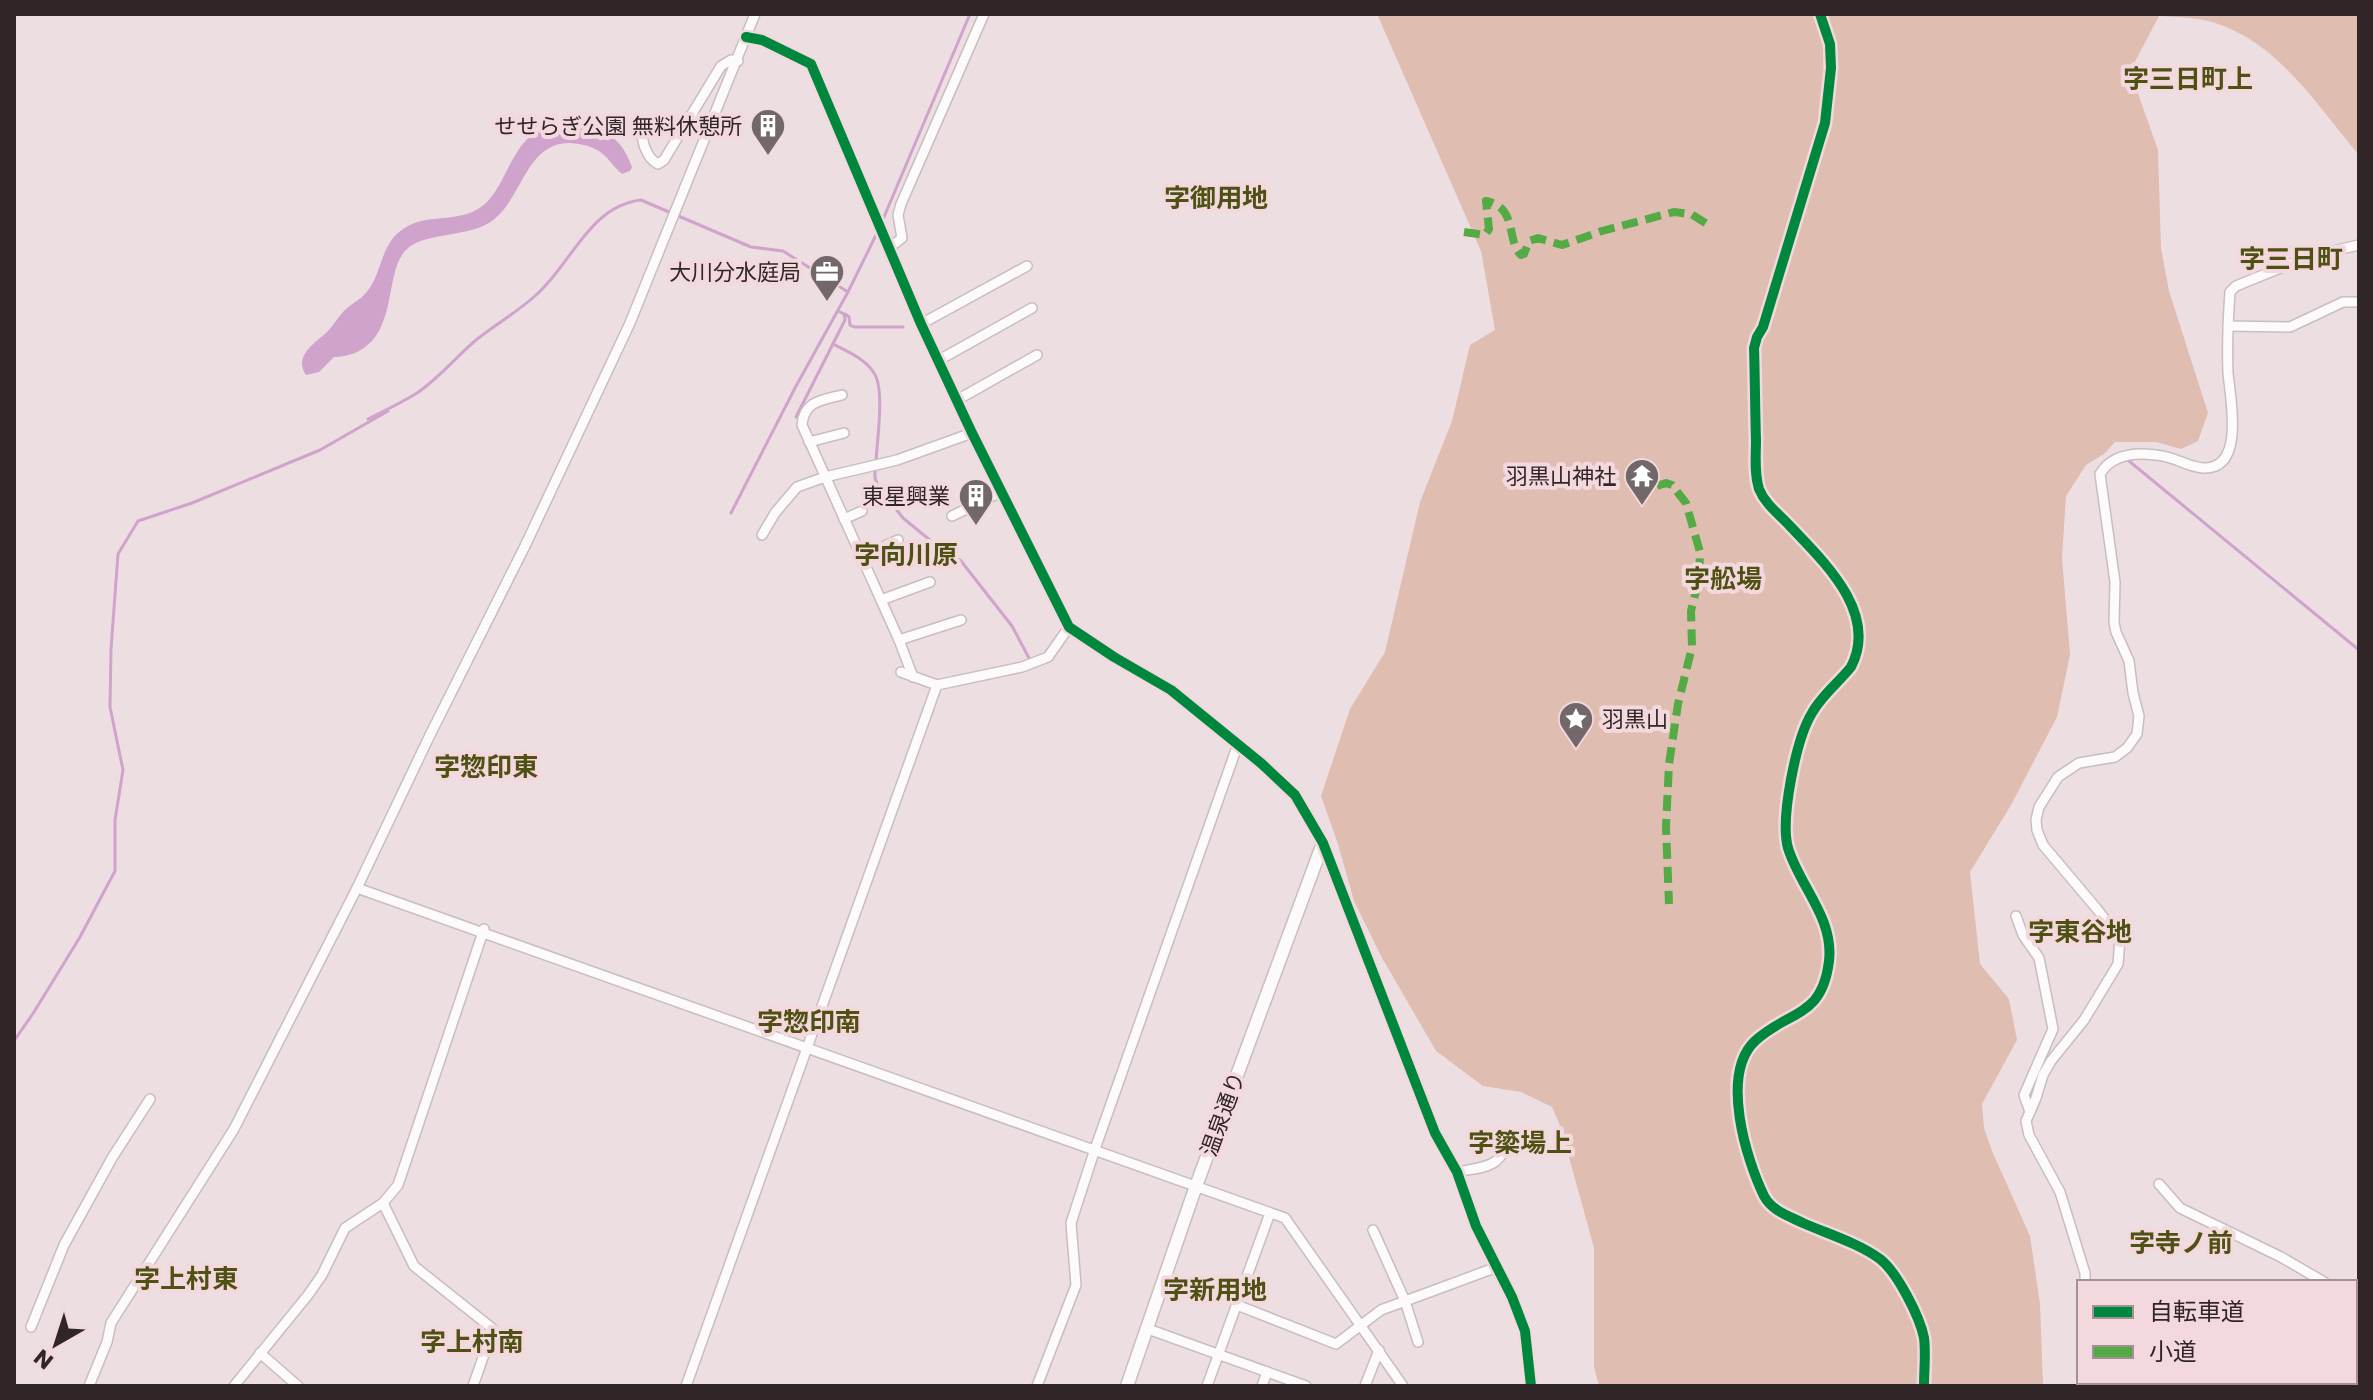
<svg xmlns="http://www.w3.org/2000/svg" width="2373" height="1400" viewBox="0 0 2373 1400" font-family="Poppins,'Noto Sans JP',sans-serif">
  <rect width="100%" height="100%" fill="#eddfe1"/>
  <!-- green -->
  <path fill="#dfbdb1" d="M 1377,14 L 2359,14 L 2359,155 C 2316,105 2276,38 2208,21 C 2193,17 2175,17 2159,16 L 2130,71 L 2158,150 L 2161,248 L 2169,291 L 2208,413 L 2198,441 L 2181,449 L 2156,442 L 2115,442 L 2104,454 L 2086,465 L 2066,496 L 2062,558 L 2070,655 L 2057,717 L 2011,805 L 1970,872 L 1980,964 L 2009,999 L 2017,1040 L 1982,1104 L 1984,1128 L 1992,1151 L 2030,1236 L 2040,1304 L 2043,1386 L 1599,1386 L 1594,1367 L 1594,1248 L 1561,1128 L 1552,1107 L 1521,1092 L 1483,1086 L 1436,1051 L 1381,956 L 1354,901 L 1338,844 L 1321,796 L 1350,709 L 1385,652 L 1420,502 L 1452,421 L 1470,345 L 1495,330 L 1481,251 Z"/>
  <!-- water -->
  <path fill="#d0a3cd" d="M 565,124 C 600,128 619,131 632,167 L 630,171 L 622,174 C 612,166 607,154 595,149 C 588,145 579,144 571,143 C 524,141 523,204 487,224 C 464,237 422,233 406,250 C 387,269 395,315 372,341 C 361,352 349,357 334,357 L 319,372 L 306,375 C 293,356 315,343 327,332 C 334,325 339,315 347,308 C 352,304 357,301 362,297 C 386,275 376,240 412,224 C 436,214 466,223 487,202 C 506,182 512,147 536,132 C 544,127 556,126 565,124 Z"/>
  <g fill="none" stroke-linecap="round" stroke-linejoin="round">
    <!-- stream -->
    <g stroke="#d0a3cd" stroke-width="3">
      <polyline points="881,224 970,14"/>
      <polyline points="845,314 849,317 850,325 854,327 903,327"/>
      <path d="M 833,344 C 847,351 865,359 874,373 C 885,389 877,441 876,461"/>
      <polyline points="796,417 845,320 844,314 838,311"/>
      <path d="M 368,419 C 384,411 401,403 417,393 C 439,378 456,357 476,340 C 495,325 517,312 535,296 C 571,265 589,206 641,200 L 751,247 L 783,251 L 848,292 L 878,231"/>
      <polyline points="2129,461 2359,650"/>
      <polyline points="875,469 875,478 878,486 903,518 936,545 961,561 1012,626 1030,660"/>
      <polyline points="731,513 795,388 848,292"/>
      <polyline points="14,1041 34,1012 80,937 115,871 115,820 123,770 110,707 111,649 118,554 138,521 192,503 320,450 388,411"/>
    </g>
    <defs>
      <g id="minor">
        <path d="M 1820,14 L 1830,44 L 1831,68 L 1825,123 L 1763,327 L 1757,337 L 1754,348 C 1755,379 1755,409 1756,440 C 1756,456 1754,473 1759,489 C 1765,504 1779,514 1790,526 C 1824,562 1879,613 1851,667 C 1839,682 1821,696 1812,713 C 1796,739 1780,819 1788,848 C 1800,887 1834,918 1829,961 C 1822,1019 1788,1010 1755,1041 C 1720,1074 1746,1159 1764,1196 C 1772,1211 1789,1216 1803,1223 C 1828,1234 1858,1243 1880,1259 C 1897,1272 1920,1317 1924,1338 C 1926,1353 1924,1370 1924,1386"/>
        <polyline points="746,37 762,40 811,64 921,324 972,433 1069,627 1114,657 1171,690 1262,764 1295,795 1323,843 1435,1133 1457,1172 1476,1226 1512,1297 1525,1331 1531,1386"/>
        <path d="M 642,127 C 641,140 646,158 658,164 L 664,160 L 721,66 L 731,60 L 738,61"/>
        <polyline points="889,248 902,238 898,215 901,204 984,14"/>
        <polyline points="921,324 1027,266"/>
        <polyline points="2228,326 2290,327 2343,302 2359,302"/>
        <polyline points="939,360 1032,308"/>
        <path d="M 842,395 C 822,400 804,401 802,425 L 899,640 L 913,677"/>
        <polyline points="957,400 1037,355"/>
        <polyline points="809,442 844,433"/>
        <polyline points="952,516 1001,492"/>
        <polyline points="844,519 862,511"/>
        <polyline points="762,535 775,513 797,487 825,477 897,460 972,433"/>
        <polyline points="861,557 898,540"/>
        <polyline points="881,600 930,582"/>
        <polyline points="899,640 961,620"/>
        <polyline points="901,672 937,685"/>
        <polyline points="357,888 1285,1218 1403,1386"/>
        <polyline points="2016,916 2023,935 2039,958 2053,1029 2024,1095 2030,1112"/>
        <path d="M 1457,1172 C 1469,1169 1486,1169 1496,1161 C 1512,1147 1508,1129 1536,1134"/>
        <polyline points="2159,1184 2180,1208 2281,1257 2324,1282"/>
        <polyline points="383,1203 414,1266 493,1329 473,1386"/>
        <polyline points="1373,1230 1405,1301 1418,1342"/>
        <path d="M 2085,1282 L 2085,1273 L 2060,1192 L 2029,1135 L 2026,1121 L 2036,1098 L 2043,1075 L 2051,1061 L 2084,1020 L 2118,964 L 2120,939 L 2097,909 L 2043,845 L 2037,830 L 2036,820 L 2039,807 L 2058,777 L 2079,763 L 2115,757 L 2127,748 L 2137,734 L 2139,716 L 2133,693 L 2129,661 L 2116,632 L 2114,623 L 2115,582 L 2100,474 C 2114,451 2143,452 2167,457 C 2179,460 2190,467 2203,468 C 2246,470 2230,397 2228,373 C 2227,346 2228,319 2230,292 L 2236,286 L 2310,256 L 2359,245"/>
        <polyline points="2355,1302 2359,1306"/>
        <polyline points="1237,1305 1336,1344 1381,1310 1497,1267"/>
        <polyline points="31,1327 64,1245 112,1158 150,1099"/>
        <polyline points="1148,1329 1306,1386"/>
        <polyline points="260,1353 298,1386"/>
        <polyline points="2103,1382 2111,1386"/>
        <polyline points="2266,1382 2273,1386"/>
        <polyline points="89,1386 107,1342 111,1323 234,1129 357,888 430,735 525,546 630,323 755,14"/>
        <polyline points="234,1386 308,1295 322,1275 345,1228 383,1203 398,1185 484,929"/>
        <polyline points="686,1386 937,685 1022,667 1048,657 1069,627"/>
        <polyline points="1037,1386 1076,1285 1071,1223 1095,1149 1238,744"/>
        <polyline points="1207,1386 1270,1213"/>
        <polyline points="1262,1386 1267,1372"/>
        <polyline points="1365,1386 1379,1350"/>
        <polyline points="2354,1386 2359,1376"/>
      </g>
      <polyline id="tertiary" points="1127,1386 1196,1186 1323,843"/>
    </defs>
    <!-- minor casing -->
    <use href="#minor" stroke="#c8bdbf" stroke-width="12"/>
    <!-- tertiary casing -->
    <use href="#tertiary" stroke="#c8bdbf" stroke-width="15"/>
    <!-- minor -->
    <use href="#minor" stroke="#fcfafa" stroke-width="9"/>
    <!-- tertiary -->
    <use href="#tertiary" stroke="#fcfafa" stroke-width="12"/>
    <!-- quiet -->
    <g stroke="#54aa44" stroke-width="8" stroke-dasharray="16 8" stroke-linecap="butt">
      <path d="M 1464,232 L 1485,235 L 1489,229 L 1486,201 C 1518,207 1506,241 1521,255 L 1524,254 L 1529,241 L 1538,238 L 1562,245 L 1602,231 L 1674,212 L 1691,214 L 1707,224"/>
      <polyline points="1657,486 1666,483 1672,485 1686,503 1700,552 1699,579 1691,611 1692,647 1678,704 1669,764 1666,827 1669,904"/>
    </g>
    <defs>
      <g id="cycleway">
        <path d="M 1820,14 L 1830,44 L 1831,68 L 1825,123 L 1763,327 L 1757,337 L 1754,348 C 1755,379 1755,409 1756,440 C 1756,456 1754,473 1759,489 C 1765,504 1779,514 1790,526 C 1824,562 1879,613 1851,667 C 1839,682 1821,696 1812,713 C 1796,739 1780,819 1788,848 C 1800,887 1834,918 1829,961 C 1822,1019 1788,1010 1755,1041 C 1720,1074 1746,1159 1764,1196 C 1772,1211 1789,1216 1803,1223 C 1828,1234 1858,1243 1880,1259 C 1897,1272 1920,1317 1924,1338 C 1926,1353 1924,1370 1924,1386"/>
        <polyline points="746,37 762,40 811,64 921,324 972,433 1069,627 1114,657 1171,690 1262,764 1295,795 1323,843 1435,1133 1457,1172 1476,1226 1512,1297 1525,1331 1531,1386"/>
      </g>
    </defs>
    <!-- cycleway casing -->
    <use href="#cycleway" stroke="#f3d9dd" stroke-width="15"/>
    <!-- cycleway -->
    <use href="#cycleway" stroke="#00873e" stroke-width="10"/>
  </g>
  <!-- icons -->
  <defs>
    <symbol id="building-pin" viewBox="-11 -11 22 30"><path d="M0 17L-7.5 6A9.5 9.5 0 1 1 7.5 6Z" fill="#726769" stroke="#f3d9dd"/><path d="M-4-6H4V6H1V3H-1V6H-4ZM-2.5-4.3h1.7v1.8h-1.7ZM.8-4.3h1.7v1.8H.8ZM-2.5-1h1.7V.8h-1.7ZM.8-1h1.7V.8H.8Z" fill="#fff"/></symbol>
    <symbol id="office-pin" viewBox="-11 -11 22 30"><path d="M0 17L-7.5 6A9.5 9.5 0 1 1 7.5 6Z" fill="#726769" stroke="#f3d9dd"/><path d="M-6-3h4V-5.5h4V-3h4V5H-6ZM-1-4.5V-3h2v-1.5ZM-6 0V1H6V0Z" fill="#fff"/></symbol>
    <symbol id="temple-pin" viewBox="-11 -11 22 30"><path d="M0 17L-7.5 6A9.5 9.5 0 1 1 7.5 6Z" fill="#726769" stroke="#f3d9dd"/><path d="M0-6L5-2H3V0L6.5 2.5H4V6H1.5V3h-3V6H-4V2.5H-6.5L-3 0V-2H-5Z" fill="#fff"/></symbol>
    <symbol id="sight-pin" viewBox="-11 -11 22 30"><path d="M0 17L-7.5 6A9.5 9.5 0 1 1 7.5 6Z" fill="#726769" stroke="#f3d9dd"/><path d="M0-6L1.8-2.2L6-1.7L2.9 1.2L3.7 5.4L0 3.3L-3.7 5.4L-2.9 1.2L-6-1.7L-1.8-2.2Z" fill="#fff"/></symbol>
  </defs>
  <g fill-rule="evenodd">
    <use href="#building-pin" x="748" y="106" width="40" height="54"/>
    <use href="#office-pin" x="807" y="252" width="40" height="54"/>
    <use href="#temple-pin" x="1622" y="456" width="40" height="54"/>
    <use href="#building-pin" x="956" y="476" width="40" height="54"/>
    <use href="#sight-pin" x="1556" y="699" width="40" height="54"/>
  </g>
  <g text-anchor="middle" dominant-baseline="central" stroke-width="8" stroke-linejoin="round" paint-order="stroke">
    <!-- poi labels -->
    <g font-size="22" fill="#302628" stroke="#f3d9dd" text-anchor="end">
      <text x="742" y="126">せせらぎ公園 無料休憩所</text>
      <text x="801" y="272">大川分水庭局</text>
      <text x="1616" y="476">羽黒山神社</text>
      <text x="950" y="496">東星興業</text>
      <text x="1602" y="719" text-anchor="start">羽黒山</text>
    </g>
    <!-- street labels -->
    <g font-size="22" fill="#302628" stroke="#f3d9dd">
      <text transform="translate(1223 1114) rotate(-70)">温泉通り</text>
    </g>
    <!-- quarter labels -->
    <g font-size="26" font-weight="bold" fill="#4f5013" stroke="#f3d9dd">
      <text x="2188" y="79">字三日町上</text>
      <text x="1216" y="198">字御用地</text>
      <text x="2291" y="259">字三日町</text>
      <text x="906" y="555">字向川原</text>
      <text x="1723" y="579">字舩場</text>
      <text x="486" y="767">字惣印東</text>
      <text x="2080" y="932">字東谷地</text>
      <text x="809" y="1022">字惣印南</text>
      <text x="1520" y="1143">字簗場上</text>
      <text x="2181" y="1243">字寺ノ前</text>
      <text x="186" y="1279">字上村東</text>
      <text x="1215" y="1290">字新用地</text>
      <text x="472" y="1342">字上村南</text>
    </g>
  </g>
  <!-- border -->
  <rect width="2373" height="1400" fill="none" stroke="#302628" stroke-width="32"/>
  <!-- legend -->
  <rect x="2077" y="1280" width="280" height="104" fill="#f3d9dd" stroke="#a59195" stroke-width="2"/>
  <rect x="2093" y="1306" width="40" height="12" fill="#00873e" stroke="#a59195" stroke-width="2"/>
  <text x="2149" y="1320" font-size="24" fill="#302628">自転車道</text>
  <rect x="2093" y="1346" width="40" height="12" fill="#54aa44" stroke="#a59195" stroke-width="2"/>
  <text x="2149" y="1360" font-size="24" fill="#302628">小道</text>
  <!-- north arrow -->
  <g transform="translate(56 1344) rotate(219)" stroke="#f3d9dd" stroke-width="6" paint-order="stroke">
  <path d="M0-6L14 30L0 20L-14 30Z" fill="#302628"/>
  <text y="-12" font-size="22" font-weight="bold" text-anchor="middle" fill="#302628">N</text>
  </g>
</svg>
